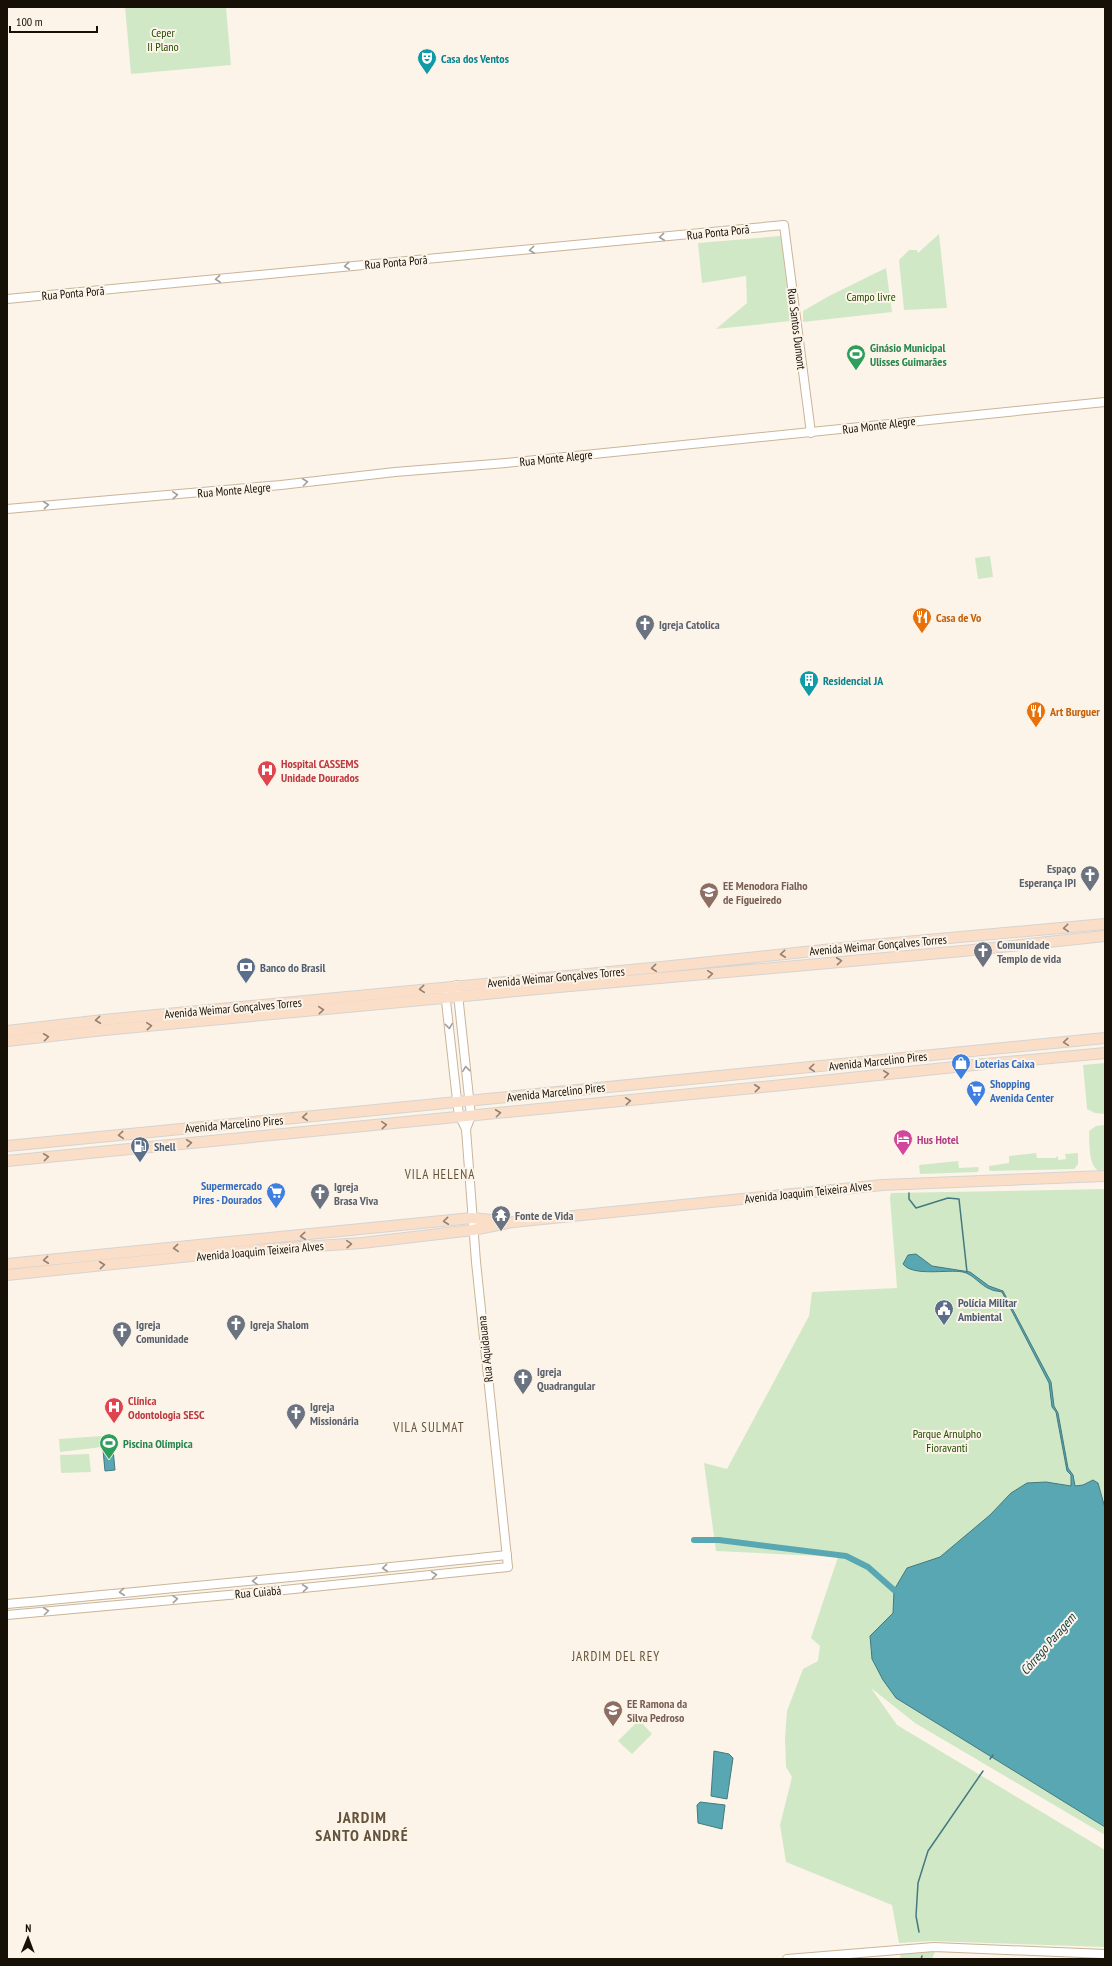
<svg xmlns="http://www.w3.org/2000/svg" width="1112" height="1966" viewBox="0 0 1112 1966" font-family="'PT Sans Narrow',sans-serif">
  <rect width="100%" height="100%" fill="#fcf4e8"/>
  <!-- green -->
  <g fill="#d1e8c7">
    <polygon points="125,7 226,7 231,65 131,74"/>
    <polygon points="939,234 947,308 904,310 899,260 909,250 917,250 918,253"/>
    <polygon points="781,236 791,321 716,329 747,303 746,276 702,283 698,243"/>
    <polygon points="886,268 892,312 803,322 803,311 829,296"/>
    <polygon points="990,556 993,577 978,579 975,558"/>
    <polygon points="755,962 755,965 668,973 667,971"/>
    <polygon points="1105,1063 1105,1114 1095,1113 1087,1109 1083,1065"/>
    <path d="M 1105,1125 L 1105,1172 C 1087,1173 1090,1144 1089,1131 L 1096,1126 Z"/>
    <polygon points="1036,1153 1037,1158 1055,1158 1058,1156 1058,1160 1066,1159 1065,1154 1078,1153 1078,1164 1074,1169 991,1171 989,1170 989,1166 1009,1163 1009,1156"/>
    <polygon points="958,1161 959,1168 978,1167 979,1170 977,1172 920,1174 919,1165"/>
    <polygon points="1105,1189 1105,1835 915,1723 871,1688 897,1725 1105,1850 1105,1947 931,1941 899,1943 892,1905 786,1862 780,1825 792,1777 786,1767 785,1738 787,1711 803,1669 818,1661 820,1646 811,1638 838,1557 716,1551 704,1463 727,1469 809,1316 812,1292 897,1288 890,1197 891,1193"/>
    <polygon points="102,1436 102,1447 60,1452 59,1439"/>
    <polygon points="89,1454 91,1472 61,1473 60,1455"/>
    <polygon points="639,1720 652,1734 632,1754 618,1741"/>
    <polygon points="936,1949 932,1959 900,1959 901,1951"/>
  </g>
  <!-- water -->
  <g fill="#58a7b2" stroke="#447a7f">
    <path d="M 916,1254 L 932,1266 L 970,1272 L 989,1286 L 1003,1291 L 1051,1382 L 1054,1406 L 1058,1413 L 1068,1468 L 1073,1475 L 1075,1486 L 1083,1485 L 1093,1480 L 1098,1483 L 1105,1508 L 1105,1827 L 896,1698 L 883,1680 L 872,1659 L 870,1636 L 893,1613 L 894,1590 L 907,1568 L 940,1557 L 990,1515 L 1011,1493 L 1027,1483 L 1046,1482 L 1071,1486 L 1071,1475 L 1067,1471 L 1056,1412 L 1052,1407 L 1049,1383 L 1002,1292 C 998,1291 993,1291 990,1289 C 981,1286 973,1274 963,1272 C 947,1269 913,1277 903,1264 L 908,1255 Z"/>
    <polygon points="113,1449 115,1470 105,1471 103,1450"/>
    <polygon points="714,1751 729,1754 733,1758 727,1799 711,1796"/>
    <polygon points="700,1802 725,1805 722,1829 698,1823 697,1805"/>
  </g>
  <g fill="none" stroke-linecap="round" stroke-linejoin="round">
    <!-- stream -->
    <g stroke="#447a7f" stroke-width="1.5">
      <polyline points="909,1193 909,1199 916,1208 948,1198 959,1199 967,1272"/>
      <polyline points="990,1759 993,1755"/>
      <polyline points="919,1932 916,1916 918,1883 928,1851 983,1771"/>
      <polyline points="921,1959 922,1956"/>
    </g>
    <!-- canal -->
    <polyline stroke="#58a7b2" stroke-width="6" points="694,1540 719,1540 846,1556 868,1567 894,1590"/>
    <defs>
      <g id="minor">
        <path d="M 7,299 C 266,275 525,251 784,225 L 811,433"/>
        <polyline points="7,509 281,485 395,472 506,463 1105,402"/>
        <polyline points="457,985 471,1116 466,1129"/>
        <path d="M 7,1604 C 174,1588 341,1573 507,1555"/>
        <polyline points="7,1615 284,1590 508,1567 476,1262 466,1129 460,1117 458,1109 445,992"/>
        <polyline points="787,1959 934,1947 1105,1954"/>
      </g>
      <g id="major">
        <polyline points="7,1031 103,1020 662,967 861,946 1105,924"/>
        <polyline points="7,1041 104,1030 559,987 963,951 1105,936"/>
        <path d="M 7,1146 C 123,1134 239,1124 355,1112 C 605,1088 855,1064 1105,1038"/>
        <polyline points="7,1161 773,1086 974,1065 1105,1053"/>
        <polyline points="7,1264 472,1218 501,1221"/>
        <polyline points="7,1275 240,1251 362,1243 473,1230 513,1222 882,1185 1105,1176"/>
      </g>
    </defs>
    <!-- minor casing -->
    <use href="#minor" stroke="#c9b599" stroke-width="10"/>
    <!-- major casing -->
    <use href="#major" stroke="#d5d4d2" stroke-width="12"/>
    <!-- minor -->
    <use href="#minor" stroke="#fff" stroke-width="8"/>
    <!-- major -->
    <use href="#major" stroke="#fadec8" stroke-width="10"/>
  </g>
  <!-- one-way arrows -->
  <defs><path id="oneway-chevron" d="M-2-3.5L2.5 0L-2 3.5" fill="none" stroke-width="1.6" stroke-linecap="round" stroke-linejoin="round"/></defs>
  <g stroke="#a29f9c">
    <use href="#oneway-chevron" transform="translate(662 237) rotate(174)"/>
    <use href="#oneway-chevron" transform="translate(532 250) rotate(174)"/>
    <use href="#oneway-chevron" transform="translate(347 266) rotate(174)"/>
    <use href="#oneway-chevron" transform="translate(218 279) rotate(174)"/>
    <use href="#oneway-chevron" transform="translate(305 482) rotate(-7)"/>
    <use href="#oneway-chevron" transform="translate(175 495) rotate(-5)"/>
    <use href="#oneway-chevron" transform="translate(46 505) rotate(-6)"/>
    <use href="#oneway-chevron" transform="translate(449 1026) rotate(84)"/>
    <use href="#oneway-chevron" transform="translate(466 1069) rotate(-96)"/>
    <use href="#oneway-chevron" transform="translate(385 1568) rotate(174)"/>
    <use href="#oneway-chevron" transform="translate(434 1575) rotate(-6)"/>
    <use href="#oneway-chevron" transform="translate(255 1581) rotate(176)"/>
    <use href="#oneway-chevron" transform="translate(305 1588) rotate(-6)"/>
    <use href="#oneway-chevron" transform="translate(122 1592) rotate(174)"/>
    <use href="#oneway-chevron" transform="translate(175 1599) rotate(-5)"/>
    <use href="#oneway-chevron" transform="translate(46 1611) rotate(-7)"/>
  </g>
  <g stroke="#948171">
    <use href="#oneway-chevron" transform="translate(1066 928) rotate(175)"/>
    <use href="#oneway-chevron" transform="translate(783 954) rotate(174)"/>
    <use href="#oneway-chevron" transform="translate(839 961) rotate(-6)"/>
    <use href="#oneway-chevron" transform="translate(654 968) rotate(175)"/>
    <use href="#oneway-chevron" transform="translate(710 974) rotate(-5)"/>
    <use href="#oneway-chevron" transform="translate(422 989) rotate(175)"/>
    <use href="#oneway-chevron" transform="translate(321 1010) rotate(-5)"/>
    <use href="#oneway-chevron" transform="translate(98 1020) rotate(174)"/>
    <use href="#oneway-chevron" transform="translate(149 1026) rotate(-5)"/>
    <use href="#oneway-chevron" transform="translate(46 1037) rotate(-7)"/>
    <use href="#oneway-chevron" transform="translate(1066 1042) rotate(175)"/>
    <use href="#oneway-chevron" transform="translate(812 1068) rotate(175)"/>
    <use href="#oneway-chevron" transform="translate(886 1074) rotate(-6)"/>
    <use href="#oneway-chevron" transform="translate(757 1088) rotate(-6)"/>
    <use href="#oneway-chevron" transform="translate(628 1101) rotate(-6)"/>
    <use href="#oneway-chevron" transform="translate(498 1113) rotate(-7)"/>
    <use href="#oneway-chevron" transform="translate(305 1117) rotate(175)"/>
    <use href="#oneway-chevron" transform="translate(384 1125) rotate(-5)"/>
    <use href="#oneway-chevron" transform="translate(121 1135) rotate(175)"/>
    <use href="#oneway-chevron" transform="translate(189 1143) rotate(-6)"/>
    <use href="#oneway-chevron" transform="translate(46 1157) rotate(-6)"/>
    <use href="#oneway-chevron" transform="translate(446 1221) rotate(174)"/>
    <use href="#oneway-chevron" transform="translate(303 1236) rotate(175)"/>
    <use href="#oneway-chevron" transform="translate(349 1244) rotate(-4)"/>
    <use href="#oneway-chevron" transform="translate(176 1248) rotate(175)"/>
    <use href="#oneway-chevron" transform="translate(46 1260) rotate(174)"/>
    <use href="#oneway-chevron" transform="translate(102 1265) rotate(-6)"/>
  </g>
  <!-- icons -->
  <defs>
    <symbol id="theatre-pin" viewBox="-11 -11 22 30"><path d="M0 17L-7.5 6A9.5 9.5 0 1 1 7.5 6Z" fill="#0f9aa8" stroke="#fcf4e8"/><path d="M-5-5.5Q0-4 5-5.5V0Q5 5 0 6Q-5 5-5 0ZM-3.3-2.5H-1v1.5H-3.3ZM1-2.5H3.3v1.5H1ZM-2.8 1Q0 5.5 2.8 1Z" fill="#fff"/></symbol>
    <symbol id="stadium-pin" viewBox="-11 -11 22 30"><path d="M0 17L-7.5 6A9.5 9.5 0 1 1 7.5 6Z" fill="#2e9e5b" stroke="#fcf4e8"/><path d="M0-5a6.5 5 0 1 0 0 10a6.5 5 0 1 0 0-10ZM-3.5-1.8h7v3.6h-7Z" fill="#fff"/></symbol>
    <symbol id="restaurant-pin" viewBox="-11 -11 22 30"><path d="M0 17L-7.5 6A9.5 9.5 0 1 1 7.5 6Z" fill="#e8710a" stroke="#fcf4e8"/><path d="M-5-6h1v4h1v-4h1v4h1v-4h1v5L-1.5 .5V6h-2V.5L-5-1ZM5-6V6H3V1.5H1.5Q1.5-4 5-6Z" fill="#fff"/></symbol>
    <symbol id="church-pin" viewBox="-11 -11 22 30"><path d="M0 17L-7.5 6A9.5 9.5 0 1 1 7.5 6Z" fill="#6b7280" stroke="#fcf4e8"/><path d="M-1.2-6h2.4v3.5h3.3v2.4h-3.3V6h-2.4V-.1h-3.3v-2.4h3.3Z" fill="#fff"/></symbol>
    <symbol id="building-pin" viewBox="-11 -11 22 30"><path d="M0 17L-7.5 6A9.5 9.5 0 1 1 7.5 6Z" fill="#0f9aa8" stroke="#fcf4e8"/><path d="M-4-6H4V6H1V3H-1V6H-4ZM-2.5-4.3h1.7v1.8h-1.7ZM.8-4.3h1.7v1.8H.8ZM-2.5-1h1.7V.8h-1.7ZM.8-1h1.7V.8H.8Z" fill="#fff"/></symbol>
    <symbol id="hospital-pin" viewBox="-11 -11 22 30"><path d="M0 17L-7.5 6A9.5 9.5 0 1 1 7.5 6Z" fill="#e0444e" stroke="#fcf4e8"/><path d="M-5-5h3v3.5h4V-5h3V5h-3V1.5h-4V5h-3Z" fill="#fff"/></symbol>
    <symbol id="school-pin" viewBox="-11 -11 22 30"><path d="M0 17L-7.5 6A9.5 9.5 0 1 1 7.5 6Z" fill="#8d6e63" stroke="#fcf4e8"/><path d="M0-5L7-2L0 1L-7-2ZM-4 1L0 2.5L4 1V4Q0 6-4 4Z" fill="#fff"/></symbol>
    <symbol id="bank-pin" viewBox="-11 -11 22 30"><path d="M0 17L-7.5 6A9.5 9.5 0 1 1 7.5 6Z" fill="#5c6f8a" stroke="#fcf4e8"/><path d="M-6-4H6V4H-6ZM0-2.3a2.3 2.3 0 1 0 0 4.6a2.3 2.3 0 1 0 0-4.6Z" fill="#fff"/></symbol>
    <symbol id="shop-pin" viewBox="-11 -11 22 30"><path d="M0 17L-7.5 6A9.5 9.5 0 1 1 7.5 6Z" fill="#3f7fe0" stroke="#fcf4e8"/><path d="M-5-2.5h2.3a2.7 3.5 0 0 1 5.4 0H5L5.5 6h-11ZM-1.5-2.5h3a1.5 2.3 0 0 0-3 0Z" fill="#fff"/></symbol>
    <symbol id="supermarket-pin" viewBox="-11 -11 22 30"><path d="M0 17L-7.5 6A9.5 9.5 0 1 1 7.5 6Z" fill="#3f7fe0" stroke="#fcf4e8"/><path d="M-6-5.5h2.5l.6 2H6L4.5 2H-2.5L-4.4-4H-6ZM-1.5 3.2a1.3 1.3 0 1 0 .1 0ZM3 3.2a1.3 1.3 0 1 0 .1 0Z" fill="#fff"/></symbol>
    <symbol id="hotel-pin" viewBox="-11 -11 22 30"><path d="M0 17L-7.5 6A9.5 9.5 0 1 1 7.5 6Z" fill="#d1479c" stroke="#fcf4e8"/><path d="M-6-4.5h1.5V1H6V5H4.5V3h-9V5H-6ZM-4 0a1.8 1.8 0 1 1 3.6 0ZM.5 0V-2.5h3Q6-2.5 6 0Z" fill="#fff"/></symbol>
    <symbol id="fuel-pin" viewBox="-11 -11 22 30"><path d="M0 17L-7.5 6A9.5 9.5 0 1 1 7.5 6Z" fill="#5c6f8a" stroke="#fcf4e8"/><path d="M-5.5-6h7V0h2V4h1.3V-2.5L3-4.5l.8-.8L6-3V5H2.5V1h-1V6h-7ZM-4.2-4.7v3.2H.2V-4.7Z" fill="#fff"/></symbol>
    <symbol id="temple-pin" viewBox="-11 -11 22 30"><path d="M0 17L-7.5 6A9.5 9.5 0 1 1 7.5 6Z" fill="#6b7280" stroke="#fcf4e8"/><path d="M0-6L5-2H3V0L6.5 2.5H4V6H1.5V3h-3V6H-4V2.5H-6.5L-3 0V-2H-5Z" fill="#fff"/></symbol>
    <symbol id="civic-pin" viewBox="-11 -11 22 30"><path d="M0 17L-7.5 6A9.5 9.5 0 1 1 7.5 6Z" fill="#5c6f8a" stroke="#fcf4e8"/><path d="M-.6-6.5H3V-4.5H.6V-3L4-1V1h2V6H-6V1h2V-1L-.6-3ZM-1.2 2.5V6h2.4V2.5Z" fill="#fff"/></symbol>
  </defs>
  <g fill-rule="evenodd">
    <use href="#theatre-pin" x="416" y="47" width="22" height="30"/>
    <use href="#stadium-pin" x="845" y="343" width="22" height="30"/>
    <use href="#restaurant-pin" x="911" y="606" width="22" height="30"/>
    <use href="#church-pin" x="634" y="613" width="22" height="30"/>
    <use href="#building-pin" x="798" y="669" width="22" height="30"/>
    <use href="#restaurant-pin" x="1025" y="700" width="22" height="30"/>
    <use href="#hospital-pin" x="256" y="759" width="22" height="30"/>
    <use href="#church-pin" x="1079" y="864" width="22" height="30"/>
    <use href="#school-pin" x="698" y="881" width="22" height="30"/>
    <use href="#church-pin" x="972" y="940" width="22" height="30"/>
    <use href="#bank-pin" x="235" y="956" width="22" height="30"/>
    <use href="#shop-pin" x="950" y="1052" width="22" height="30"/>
    <use href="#supermarket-pin" x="965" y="1079" width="22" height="30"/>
    <use href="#hotel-pin" x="892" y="1128" width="22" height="30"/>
    <use href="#fuel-pin" x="129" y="1135" width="22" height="30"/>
    <use href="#supermarket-pin" x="265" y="1181" width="22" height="30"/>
    <use href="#church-pin" x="309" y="1182" width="22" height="30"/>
    <use href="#temple-pin" x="490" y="1204" width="22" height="30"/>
    <use href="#civic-pin" x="933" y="1298" width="22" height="30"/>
    <use href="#church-pin" x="225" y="1313" width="22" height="30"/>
    <use href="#church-pin" x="111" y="1320" width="22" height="30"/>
    <use href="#church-pin" x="512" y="1367" width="22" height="30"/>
    <use href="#hospital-pin" x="103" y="1396" width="22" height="30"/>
    <use href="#church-pin" x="285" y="1402" width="22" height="30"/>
    <use href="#stadium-pin" x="98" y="1432" width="22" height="30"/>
    <use href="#school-pin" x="602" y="1699" width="22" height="30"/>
  </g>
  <g text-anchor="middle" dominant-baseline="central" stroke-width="4" stroke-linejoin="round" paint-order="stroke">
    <!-- park labels -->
    <g font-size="12" fill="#214c02" stroke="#fcf4e8">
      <text x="163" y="32">Ceper<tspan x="163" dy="14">II Plano</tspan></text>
      <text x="871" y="296">Campo livre</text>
      <text x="947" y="1433">Parque Arnulpho<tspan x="947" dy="14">Fioravanti</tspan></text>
    </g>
    <!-- culture labels -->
    <g font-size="12" font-weight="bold" fill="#0d838f" stroke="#fcf4e8" text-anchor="start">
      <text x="441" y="58">Casa dos Ventos</text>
      <text x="823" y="680">Residencial JA</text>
    </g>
    <!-- street labels -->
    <g font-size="12" fill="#171007" stroke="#fcf4e8">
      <text transform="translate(718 232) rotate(-6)">Rua Ponta Porã</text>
      <text transform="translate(396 262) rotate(-5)">Rua Ponta Porã</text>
      <text transform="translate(73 293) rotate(-5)">Rua Ponta Porã</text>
      <text transform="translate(797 329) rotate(83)">Rua Santos Dumont</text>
      <text transform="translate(879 425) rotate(-7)">Rua Monte Alegre</text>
      <text transform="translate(556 458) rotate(-6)">Rua Monte Alegre</text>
      <text transform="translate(234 490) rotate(-5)">Rua Monte Alegre</text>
      <text transform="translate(878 945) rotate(-5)">Avenida Weimar Gonçalves Torres</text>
      <text transform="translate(556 977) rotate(-5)">Avenida Weimar Gonçalves Torres</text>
      <text transform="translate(233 1008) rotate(-5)">Avenida Weimar Gonçalves Torres</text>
      <text transform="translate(878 1061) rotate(-6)">Avenida Marcelino Pires</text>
      <text transform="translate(556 1092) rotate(-6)">Avenida Marcelino Pires</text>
      <text transform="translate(234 1124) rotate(-5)">Avenida Marcelino Pires</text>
      <text transform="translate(808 1192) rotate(-6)">Avenida Joaquim Teixeira Alves</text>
      <text transform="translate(260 1251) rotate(-5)">Avenida Joaquim Teixeira Alves</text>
      <text transform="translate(485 1349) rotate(-96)">Rua Aquidauana</text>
      <text transform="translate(258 1592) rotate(-5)">Rua Cuiabá</text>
    </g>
    <!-- leisure labels -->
    <g font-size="12" font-weight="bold" fill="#27864d" stroke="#fcf4e8" text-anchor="start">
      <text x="870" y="347">Ginásio Municipal<tspan x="870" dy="14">Ulisses Guimarães</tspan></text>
      <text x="123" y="1443">Piscina Olímpica</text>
    </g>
    <!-- food labels -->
    <g font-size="12" font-weight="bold" fill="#c56008" stroke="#fcf4e8" text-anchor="start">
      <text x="936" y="617">Casa de Vo</text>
      <text x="1050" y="711">Art Burguer</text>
    </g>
    <!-- worship labels -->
    <g font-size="12" font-weight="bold" fill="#5b616d" stroke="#fcf4e8" text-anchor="start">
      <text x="659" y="624">Igreja Catolica</text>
      <text x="1076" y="868" text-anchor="end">Espaço<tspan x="1076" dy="14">Esperança IPI</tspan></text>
      <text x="997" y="944">Comunidade<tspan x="997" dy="14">Templo de vida</tspan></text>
      <text x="334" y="1186">Igreja<tspan x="334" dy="14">Brasa Viva</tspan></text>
      <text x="515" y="1215">Fonte de Vida</text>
      <text x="136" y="1324">Igreja<tspan x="136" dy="14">Comunidade</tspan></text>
      <text x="250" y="1324">Igreja Shalom</text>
      <text x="537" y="1371">Igreja<tspan x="537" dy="14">Quadrangular</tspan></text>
      <text x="310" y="1406">Igreja<tspan x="310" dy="14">Missionária</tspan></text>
    </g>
    <!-- health labels -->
    <g font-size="12" font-weight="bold" fill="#be3a42" stroke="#fcf4e8" text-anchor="start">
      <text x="281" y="763">Hospital CASSEMS<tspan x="281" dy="14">Unidade Dourados</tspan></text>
      <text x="128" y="1400">Clínica<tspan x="128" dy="14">Odontologia SESC</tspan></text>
    </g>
    <!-- education labels -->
    <g font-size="12" font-weight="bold" fill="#785e54" stroke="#fcf4e8" text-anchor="start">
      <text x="723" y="885">EE Menodora Fialho<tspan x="723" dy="14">de Figueiredo</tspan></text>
      <text x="627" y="1703">EE Ramona da<tspan x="627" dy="14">Silva Pedroso</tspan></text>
    </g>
    <!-- service labels -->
    <g font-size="12" font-weight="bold" fill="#4e5e75" stroke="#fcf4e8" text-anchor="start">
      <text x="260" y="967">Banco do Brasil</text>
      <text x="154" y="1146">Shell</text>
      <text x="958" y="1302">Polícia Militar<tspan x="958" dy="14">Ambiental</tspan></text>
    </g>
    <!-- shop labels -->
    <g font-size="12" font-weight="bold" fill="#366cbe" stroke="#fcf4e8" text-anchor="start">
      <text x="975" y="1063">Loterias Caixa</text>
      <text x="990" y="1083">Shopping<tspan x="990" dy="14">Avenida Center</tspan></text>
      <text x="262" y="1185" text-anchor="end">Supermercado<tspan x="262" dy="14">Pires - Dourados</tspan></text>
    </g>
    <!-- hotel labels -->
    <g font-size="12" font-weight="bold" fill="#b23c85" stroke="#fcf4e8" text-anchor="start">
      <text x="917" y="1139">Hus Hotel</text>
    </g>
    <!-- neighbourhood labels -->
    <g font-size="13" letter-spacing="1" fill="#64533a" stroke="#fcf4e8">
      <text x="440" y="1174">VILA HELENA</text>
      <text x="429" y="1427">VILA SULMAT</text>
      <text x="616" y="1656">JARDIM DEL REY</text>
    </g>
    <!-- water labels -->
    <g font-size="13" font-style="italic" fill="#0f363b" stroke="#fcf4e8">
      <text transform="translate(1048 1644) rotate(-49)">Córrego Paragem</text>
    </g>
    <!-- district labels -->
    <g font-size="16" font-weight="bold" letter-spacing="1" fill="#64533a" stroke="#fcf4e8">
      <text x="362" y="1817">JARDIM<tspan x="362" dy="18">SANTO ANDRÉ</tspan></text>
    </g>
  </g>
  <!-- border -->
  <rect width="1112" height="1966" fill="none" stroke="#171007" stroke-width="16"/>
  <!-- north arrow -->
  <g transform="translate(28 1938) rotate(1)" stroke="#fcf4e8" stroke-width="3" paint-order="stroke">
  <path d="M0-3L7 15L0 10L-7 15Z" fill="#171007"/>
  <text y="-6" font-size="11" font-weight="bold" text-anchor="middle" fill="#171007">N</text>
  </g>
  <!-- scale -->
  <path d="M10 26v6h87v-6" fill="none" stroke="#171007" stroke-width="2"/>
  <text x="16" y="26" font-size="12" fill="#171007" stroke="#fcf4e8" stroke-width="3" paint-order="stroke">100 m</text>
</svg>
